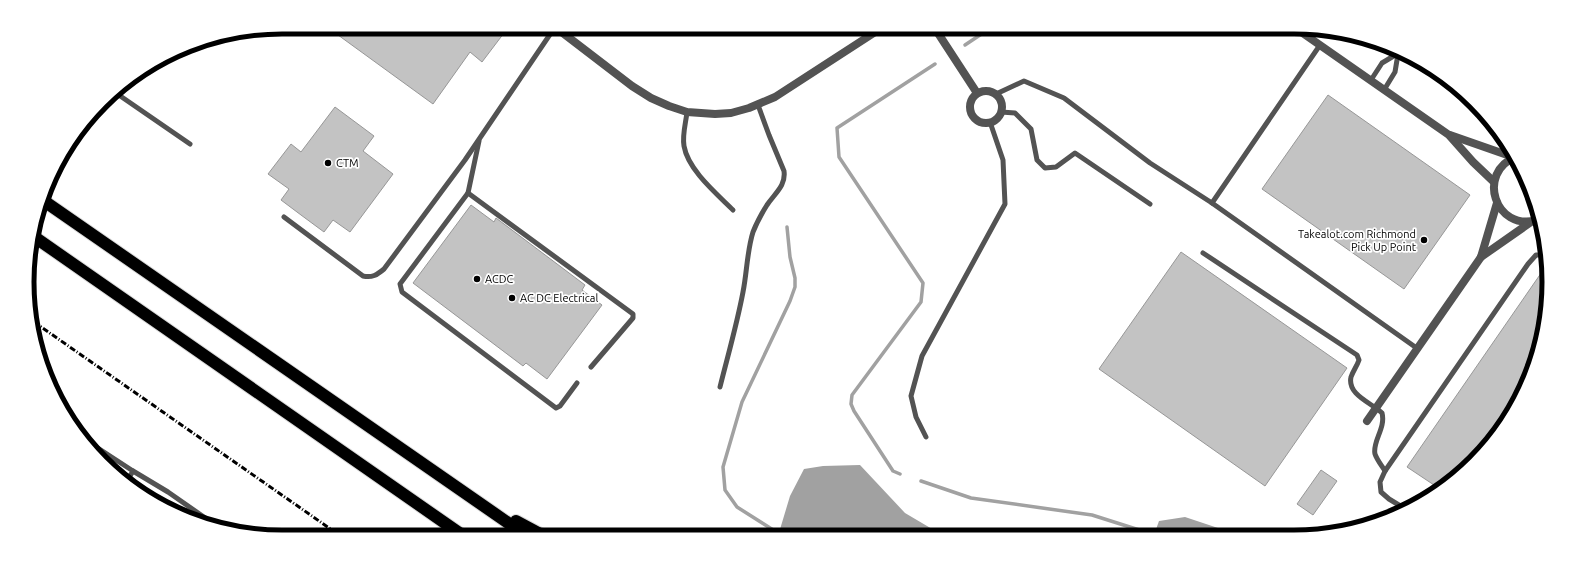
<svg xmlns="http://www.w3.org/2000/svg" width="1576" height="564" viewBox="0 0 1576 564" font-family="Ubuntu,sans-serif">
  <rect width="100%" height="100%" fill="#fff"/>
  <!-- water -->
  <g fill="#a1a1a1">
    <polygon points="860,465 905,513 944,536 778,536 790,496 804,469 823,466"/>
    <polygon points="1185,517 1239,535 1154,535 1159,521"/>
  </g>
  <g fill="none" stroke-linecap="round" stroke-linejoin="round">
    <!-- stream -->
    <g stroke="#a1a1a1" stroke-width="3.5">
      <polyline points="965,45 992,27"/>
      <polyline points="900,474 893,471 854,411 851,404 852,395 921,302 923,283 839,157 837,128 935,64"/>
      <polyline points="921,481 971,498 1092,515 1155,535"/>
      <polyline points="778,533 737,507 725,490 723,467 742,402 790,301 795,287 795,278 790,257 787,227"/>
    </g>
  </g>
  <!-- building -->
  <g fill="#c3c3c3" stroke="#979797">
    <polygon points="327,27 496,27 504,33 482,62 470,52 433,104"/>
    <polygon points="1328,95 1470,195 1404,289 1262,189"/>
    <polygon points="335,107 374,136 363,151 393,174 350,232 333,220 324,232 301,215 281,200 289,189 268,174 291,144 301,152"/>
    <polygon points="471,205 494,222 496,218 585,285 582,290 602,305 547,379 526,363 523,366 413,283"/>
    <polygon points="1181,252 1347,368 1265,486 1099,369"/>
    <polygon points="1546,266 1540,348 1515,410 1462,474 1440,489 1407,467"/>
    <polygon points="1321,470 1337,481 1313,515 1297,504"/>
  </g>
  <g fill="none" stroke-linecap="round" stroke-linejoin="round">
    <defs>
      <g id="highway">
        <polyline points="44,201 527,536"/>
        <polyline points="33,236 465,537"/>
        <polyline points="516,521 544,536"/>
      </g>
    </defs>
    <!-- highway casing -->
    <use href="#highway" stroke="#dbdbdb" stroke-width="14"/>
    <!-- lane -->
    <g stroke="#535353" stroke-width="5">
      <polyline points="1320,45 1212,203 1418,349"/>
      <polyline points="1371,80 1382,63 1397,54"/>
      <polyline points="1384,90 1395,72 1398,54"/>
      <polyline points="113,91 190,144"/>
      <polyline points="996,94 1024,81 1064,98 1150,163 1212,203"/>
      <path d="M 687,112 C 686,122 682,135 684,146 C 688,170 717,194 733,210"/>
      <polyline points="1001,112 1015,113 1031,129 1037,160 1045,168 1056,167 1075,153 1150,204"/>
      <polyline points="479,141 468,193 400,284 402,292 556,408 560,406 577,383"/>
      <polyline points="468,193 633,314 633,318 591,367"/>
      <path d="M 284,217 L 363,276 C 372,278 377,275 384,269 L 465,160 L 555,27"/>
      <path d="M 1203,253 L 1357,355 L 1359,360 C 1357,366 1353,371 1351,377 C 1347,395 1372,403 1382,413 C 1386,428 1372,442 1375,454 C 1377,460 1382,466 1385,471"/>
      <path d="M 720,387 C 728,355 737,324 743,292 C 747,272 747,251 753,232 C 757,222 762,213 767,205 C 775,193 786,186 784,171 L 769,135 L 758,105"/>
      <polyline points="926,437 916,417 911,396 922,356 1005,204 1003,160 990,122"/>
      <polyline points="87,441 133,471 127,481"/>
      <polyline points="133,471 168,492 221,529"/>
      <polyline points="1407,510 1389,499 1381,492 1380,482 1385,471 1528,264 1536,255 1546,255"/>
    </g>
    <!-- street -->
    <g stroke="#535353" stroke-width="8">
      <polyline points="555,27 632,86 651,98 669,106 687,112 715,114 731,113 749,108 775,97 883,27"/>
      <polyline points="934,27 977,93"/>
      <polyline points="1294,27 1449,135 1473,162 1494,182"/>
      <circle cx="986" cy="107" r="16"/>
      <polyline points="1450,135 1513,157"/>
      <path d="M 1516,157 C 1476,172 1495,232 1537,220"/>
      <polyline points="1481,257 1531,222"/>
      <polyline points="1367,421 1481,257 1497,203"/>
    </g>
    <!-- highway -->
    <use href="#highway" stroke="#000" stroke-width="12"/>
    <!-- rail -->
    <polyline stroke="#000" stroke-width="3" stroke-dasharray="6 2 1 2" stroke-linecap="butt" points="34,322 342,537"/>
  </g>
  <!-- markers -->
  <g fill="#000" stroke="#fff" stroke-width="1.5">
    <circle cx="328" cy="163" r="4"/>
    <circle cx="1424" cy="240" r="4"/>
    <circle cx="477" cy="279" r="4"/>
    <circle cx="512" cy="298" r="4"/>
  </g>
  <g text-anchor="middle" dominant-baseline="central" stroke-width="3.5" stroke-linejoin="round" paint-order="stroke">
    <!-- poi labels -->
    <g font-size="11" fill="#000" stroke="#fff" text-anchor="start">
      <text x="336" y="163">CTM</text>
      <text x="1416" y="234" text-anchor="end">Takealot.com Richmond<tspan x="1416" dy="13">Pick Up Point</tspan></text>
      <text x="485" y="279">ACDC</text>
      <text x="520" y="298">AC DC Electrical</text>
    </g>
  </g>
  <!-- crop -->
  <path d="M0 0H1576V564H0ZM282 34H1294A248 248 0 0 1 1542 282V282A248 248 0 0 1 1294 530H282A248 248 0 0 1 34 282V282A248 248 0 0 1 282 34Z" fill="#fff" fill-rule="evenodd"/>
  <path fill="none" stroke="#000" stroke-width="5" d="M282 34H1294A248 248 0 0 1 1542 282V282A248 248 0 0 1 1294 530H282A248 248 0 0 1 34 282V282A248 248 0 0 1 282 34Z"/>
</svg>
